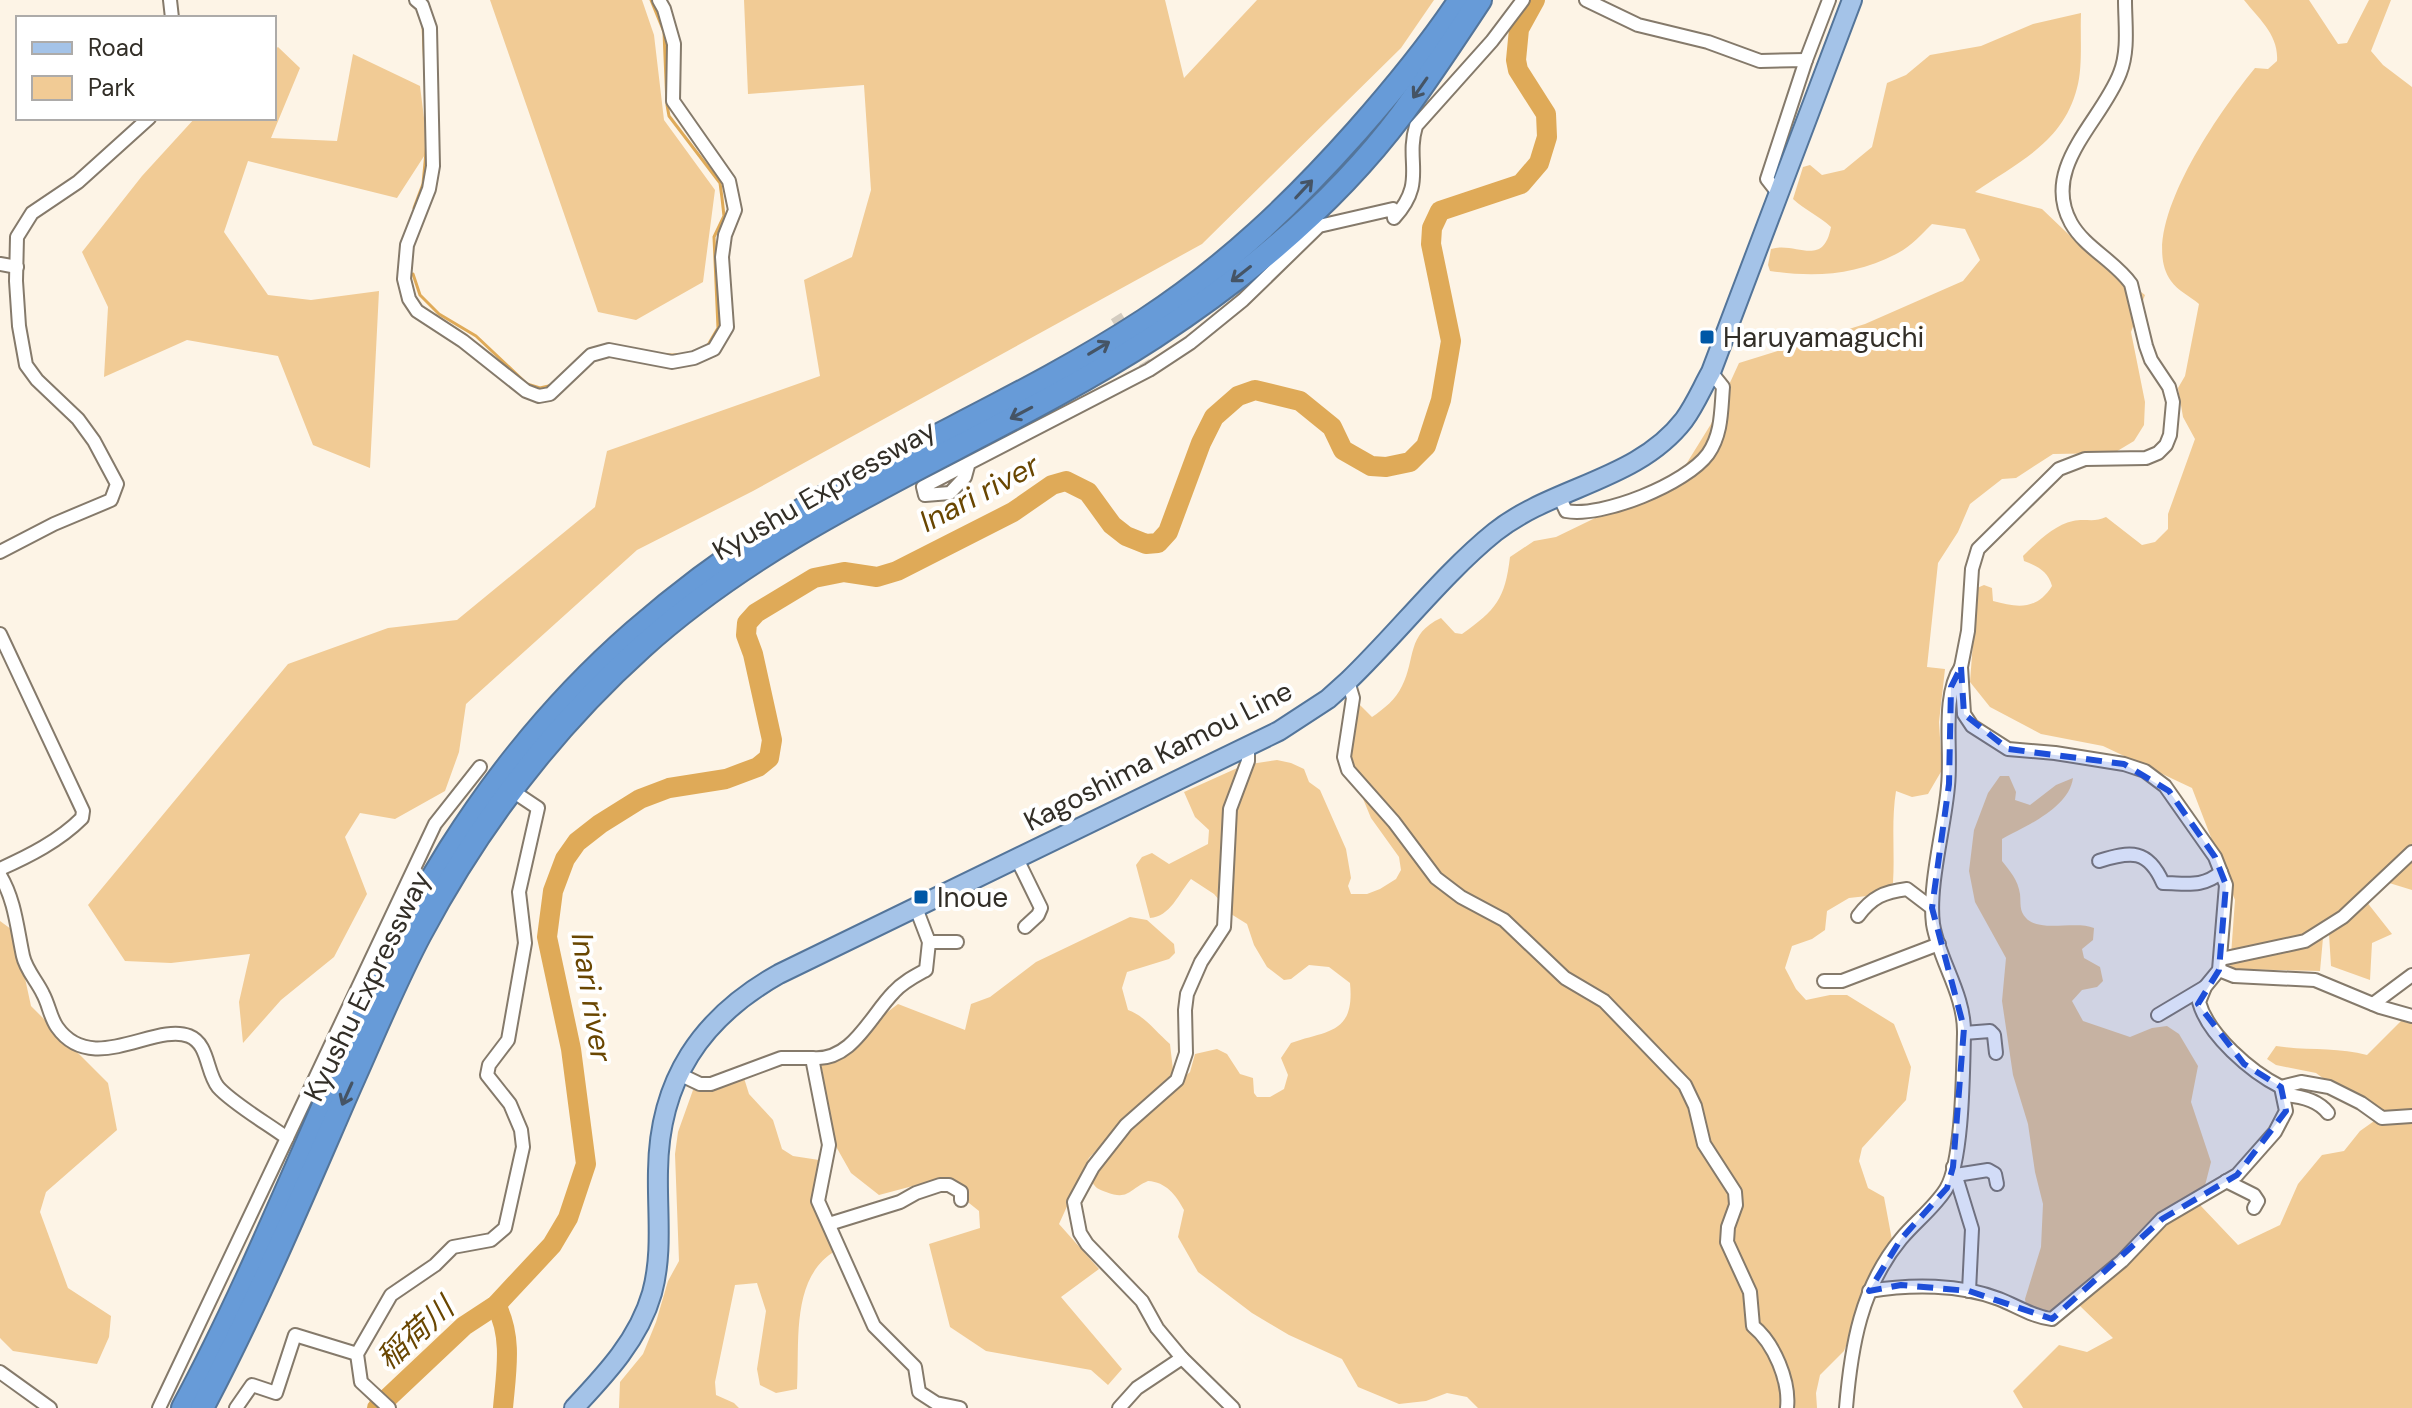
<svg xmlns="http://www.w3.org/2000/svg" width="2412" height="1408" viewBox="0 0 2412 1408" font-family="'DM Sans','Noto Sans JP',sans-serif">
  <rect width="100%" height="100%" fill="#fdf4e6"/>
  <!-- green -->
  <g fill="#f1cb95">
    <polygon points="490,0 642,0 654,35 664,120 715,190 703,282 636,320 598,312"/>
    <polygon points="744,0 1165,0 1184,78 1257,0 1434,0 1401,48 1202,244 753,491 637,550 466,704 459,752 445,791 395,819 360,813 345,837 367,894 334,957 281,1000 243,1043 239,1002 250,954 171,963 125,961 88,905 288,664 388,628 457,620 595,507 607,451 820,376 804,280 852,257 871,190 864,85 748,94"/>
    <path d="M 2244,0 L 2309,0 L 2338,44 L 2347,43 L 2369,0 L 2391,0 L 2371,51 L 2383,65 L 2412,87 L 2412,890 L 2373,878 L 2323,938 L 2320,971 L 2230,969 L 2235,900 L 2192,788 L 2103,746 L 2041,734 L 1990,707 L 1970,682 L 1977,588 L 1984,585 L 1992,588 L 1993,601 C 2018,608 2037,610 2052,586 C 2048,571 2037,566 2024,561 L 2023,556 C 2036,543 2054,525 2073,521 C 2085,518 2094,523 2106,517 L 2142,545 L 2155,542 L 2168,529 L 2168,514 L 2195,439 L 2183,417 L 2178,388 L 2185,376 L 2199,304 C 2191,297 2177,290 2171,281 C 2134,230 2223,107 2255,68 L 2268,69 L 2277,61 C 2279,35 2259,19 2244,0 Z"/>
    <path d="M 2081,13 C 2080,37 2083,66 2077,88 C 2063,143 2018,162 1975,192 L 2042,209 L 2086,251 L 2145,295 L 2131,332 L 2145,402 L 2144,425 L 2134,441 L 2114,453 L 2053,454 L 2016,478 L 2002,479 L 1970,504 L 1958,532 L 1938,563 L 1927,667 L 1945,669 L 1939,722 L 1942,770 L 1928,794 L 1912,797 L 1896,791 C 1891,822 1895,852 1893,883 L 1867,896 L 1849,898 L 1827,911 L 1825,930 L 1812,939 L 1792,946 L 1785,968 L 1796,989 L 1806,1000 L 1830,995 L 1847,995 L 1894,1024 L 1911,1067 L 1906,1100 L 1862,1148 L 1859,1161 L 1868,1188 L 1884,1197 L 1892,1240 L 1880,1259 L 1844,1351 L 1820,1375 L 1816,1393 L 1817,1408 L 1478,1408 L 1467,1397 L 1447,1393 L 1426,1401 L 1399,1404 L 1358,1387 L 1342,1359 L 1289,1335 L 1252,1313 L 1198,1272 L 1178,1237 L 1184,1210 C 1176,1195 1166,1182 1148,1181 C 1129,1189 1129,1201 1106,1192 C 1098,1189 1095,1188 1091,1180 L 1122,1135 L 1190,1072 L 1195,1054 L 1217,1049 L 1227,1054 L 1240,1074 L 1253,1078 L 1254,1093 L 1257,1097 L 1270,1097 L 1284,1089 L 1288,1075 L 1281,1058 L 1291,1043 C 1327,1030 1355,1035 1350,983 L 1329,967 L 1309,965 L 1291,979 L 1284,980 L 1267,967 L 1254,945 L 1247,924 L 1231,914 L 1214,894 L 1191,879 C 1179,893 1170,917 1150,918 L 1136,865 L 1142,857 L 1152,853 L 1169,864 L 1208,844 L 1209,830 L 1195,817 L 1184,792 L 1244,765 L 1277,760 L 1291,763 L 1304,769 L 1309,782 L 1320,790 L 1346,849 L 1351,878 L 1348,886 L 1351,894 L 1367,894 L 1380,889 L 1396,879 L 1401,870 L 1399,857 L 1371,818 L 1347,760 L 1354,710 L 1358,703 L 1372,717 C 1384,709 1396,699 1402,686 C 1416,659 1406,634 1441,618 L 1455,633 L 1462,634 C 1496,610 1505,599 1510,557 L 1534,541 L 1556,537 L 1622,505 L 1685,466 L 1711,424 L 1739,363 L 1865,324 L 1963,281 L 1980,260 L 1965,229 L 1932,224 C 1922,234 1911,246 1898,253 C 1857,275 1816,278 1770,271 L 1768,265 L 1771,249 C 1796,241 1823,269 1831,227 C 1819,216 1805,210 1793,199 L 1803,167 L 1810,165 L 1822,175 L 1844,170 L 1872,147 L 1887,83 L 1906,75 L 1930,55 L 1981,46 L 2033,24 Z"/>
    <polygon points="278,47 300,68 271,138 337,141 353,54 420,86 428,150 397,198 248,161 224,232 268,295 311,300 379,291 370,468 313,445 278,356 187,340 104,377 108,307 82,252 142,176 195,118 274,118 274,50"/>
    <path d="M 2000,776 L 2009,776 L 2016,792 L 2015,800 L 2030,805 L 2056,785 L 2073,778 C 2069,808 2026,826 2002,839 L 2002,861 C 2010,871 2018,880 2020,894 C 2021,903 2019,911 2026,918 C 2039,933 2076,920 2094,928 L 2093,940 L 2082,949 L 2084,958 L 2100,967 L 2103,981 L 2097,987 L 2082,990 L 2072,1001 L 2083,1021 L 2130,1037 L 2152,1028 L 2167,1026 L 2179,1034 L 2198,1066 L 2191,1102 L 2211,1162 L 2200,1205 L 2238,1245 L 2280,1225 L 2298,1184 L 2322,1155 L 2344,1151 L 2360,1131 L 2377,1119 L 2316,1073 L 2276,1065 L 2267,1059 L 2276,1046 C 2307,1051 2338,1047 2367,1055 L 2412,1010 L 2412,1408 L 2023,1408 L 2013,1391 L 2059,1345 L 2087,1352 L 2113,1338 L 2079,1305 L 2069,1299 C 2054,1311 2044,1316 2026,1306 L 2025,1299 L 2041,1247 L 2043,1204 L 2035,1172 L 2028,1124 L 2013,1075 L 2002,1001 L 2006,958 L 1975,902 L 1969,871 L 1974,830 L 1988,793 Z"/>
    <polygon points="2366,901 2392,934 2372,943 2370,980 2331,966 2329,934"/>
    <path d="M 1130,917 L 1147,920 L 1174,944 L 1175,953 L 1169,959 L 1127,972 L 1122,988 L 1128,1010 C 1145,1016 1156,1032 1170,1044 L 1173,1070 L 1166,1085 L 1146,1098 L 1089,1158 L 1059,1224 L 1099,1269 L 1061,1297 L 1122,1369 L 1108,1385 L 1091,1370 L 986,1351 L 950,1327 L 929,1244 L 980,1228 L 979,1211 L 939,1179 L 879,1195 L 851,1173 L 834,1143 L 821,1063 L 898,1004 L 965,1030 L 971,1004 L 990,997 L 1036,962 Z"/>
    <polygon points="0,921 15,932 31,1006 108,1083 117,1130 46,1192 40,1212 68,1288 111,1316 109,1337 97,1364 13,1351 0,1338"/>
    <path d="M 744,1078 L 749,1094 L 773,1120 L 782,1149 L 793,1156 L 819,1160 L 814,1197 L 835,1251 C 790,1278 800,1344 797,1389 L 776,1393 L 760,1385 L 757,1369 L 766,1311 L 757,1283 L 735,1285 L 715,1382 L 716,1395 L 734,1403 L 739,1408 L 619,1408 L 620,1382 L 643,1354 L 656,1322 L 668,1281 L 679,1261 L 675,1154 L 678,1132 L 693,1090 L 708,1089 Z"/>
  </g>
  <g fill="none" stroke-linecap="round" stroke-linejoin="round">
    <!-- stream -->
    <g stroke="#dfaa58" stroke-width="3">
      <polyline points="651,0 664,32 667,105 669,116 720,183 722,198 724,216 714,237 718,328 708,345"/>
      <polyline points="423,26 425,70"/>
      <polyline points="414,208 423,184 427,142"/>
      <polyline points="413,274 420,295 439,314 476,336 527,384 540,388 553,385"/>
      <polyline points="662,355 679,355"/>
    </g>
    <!-- river -->
    <g stroke="#dfaa58" stroke-width="20">
      <path d="M 496,1305 C 513,1337 506,1373 503,1408"/>
      <polyline points="377,1408 464,1326 496,1305 552,1245 568,1218 586,1164 571,1049 547,937 553,891 565,859 577,842 600,824 640,799 669,788 726,779 758,767 769,758 772,740 753,654 746,635 747,623 756,613 814,578 844,572 877,577 897,571 1013,512 1052,485 1066,481 1088,492 1112,525 1126,536 1146,544 1158,543 1168,532 1201,443 1214,417 1238,396 1255,390 1300,401 1332,427 1343,450 1371,466 1386,467 1410,462 1426,446 1441,400 1451,341 1431,244 1432,228 1440,211 1521,184 1539,163 1547,137 1546,114 1518,70 1516,60 1519,29 1535,0"/>
    </g>
    <!-- minor-tunnel -->
    <polyline stroke="#d4ccc0" stroke-width="12" stroke-dasharray="12 6" stroke-linecap="butt" points="1116,316 1149,370"/>
    <defs>
      <g id="minor">
        <polyline points="170,0 172,18"/>
        <polyline points="416,0 422,5 430,28 433,166 429,189 407,245 404,279 409,299 417,311 463,341 526,391 539,396 550,394 591,355 609,350 672,362 694,358 714,349 727,327 722,257 725,235 735,210 729,181 673,101 674,44 664,9 659,0"/>
        <polyline points="1586,0 1638,25 1708,42 1760,61 1806,60 1767,179 1778,193"/>
        <path d="M 2125,0 C 2125,24 2129,50 2120,73 C 2102,121 2040,167 2071,223 C 2085,248 2115,261 2131,284 L 2146,346 L 2151,360 L 2169,387 L 2173,402 L 2170,435 L 2166,445 L 2158,453 L 2146,458 L 2085,459 L 2059,469 L 1978,549 L 1972,569 L 1968,631 L 1961,667 L 1964,714 L 1972,726 L 2008,749 L 2055,753 L 2124,764 L 2145,771 L 2165,786 L 2215,857 L 2226,885 L 2219,970 L 2205,987 L 2199,1002 C 2208,1035 2251,1072 2281,1087 L 2301,1082 L 2329,1087 L 2361,1103 L 2382,1118 L 2412,1116"/>
        <polyline points="1806,60 1829,0"/>
        <polyline points="0,264 17,267"/>
        <path d="M 968,466 L 965,477 L 950,493 L 925,495 L 923,487 L 1149,370 L 1190,343 L 1243,300 L 1319,226 L 1393,209 L 1394,218 C 1427,182 1405,163 1416,126 L 1492,41 L 1523,0"/>
        <path d="M 1559,496 L 1566,511 C 1602,518 1686,484 1708,454 C 1722,434 1721,411 1723,387 L 1711,372"/>
        <polyline points="0,552 54,524 111,500 117,484 94,441 78,419 37,380 26,365 19,326 16,281 17,237 32,213 78,182 149,118"/>
        <path d="M 0,634 L 83,811 L 82,818 C 59,841 29,856 0,869"/>
        <path d="M 1348,681 L 1353,698 L 1344,757 L 1348,770 L 1394,822 L 1436,878 L 1461,897 L 1504,920 L 1565,978 L 1604,1001 L 1685,1085 L 1695,1106 L 1704,1144 L 1735,1192 L 1736,1205 L 1728,1227 L 1727,1242 L 1750,1292 L 1753,1326 C 1774,1343 1790,1381 1787,1408"/>
        <polyline points="1017,859 1041,908 1038,915 1025,927"/>
        <path d="M 2099,861 C 2131,851 2148,849 2163,883 C 2186,883 2203,888 2221,872"/>
        <path d="M 0,875 C 15,900 17,928 23,956 C 26,970 37,981 43,994 C 49,1005 50,1017 57,1027 C 92,1077 155,1022 189,1036 C 209,1044 206,1072 218,1087 C 232,1103 268,1124 287,1138 L 159,1408"/>
        <path d="M 1858,916 C 1872,897 1884,892 1907,889 L 1932,908"/>
        <polyline points="929,942 957,942"/>
        <polyline points="2221,959 2305,941 2343,917 2412,852"/>
        <polyline points="2219,970 2234,976 2315,980 2380,1007 2412,1016"/>
        <polyline points="1824,981 1842,981 1939,944"/>
        <polyline points="2373,1004 2412,975"/>
        <polyline points="2158,1015 2205,987"/>
        <polyline points="1964,1033 1990,1031 1994,1035 1996,1053"/>
        <path d="M 812,1058 C 852,1062 870,1016 894,992 C 903,982 915,976 926,970 L 929,942 L 916,908"/>
        <polyline points="679,1074 700,1084 711,1084 781,1058 812,1058 829,1145 818,1201 874,1326 915,1367 919,1392 936,1403 960,1408"/>
        <path d="M 2284,1095 C 2300,1096 2318,1100 2328,1113"/>
        <polyline points="287,1138 435,824 480,767"/>
        <polyline points="1953,1167 1972,1229 1969,1291"/>
        <polyline points="1956,1175 1988,1170 1995,1174 1997,1184"/>
        <polyline points="2226,1181 2254,1195 2258,1201 2254,1208"/>
        <polyline points="829,1224 900,1202 916,1193 940,1185 949,1185 961,1192 961,1200"/>
        <path d="M 1869,1291 C 1911,1284 1960,1284 1999,1299 C 2017,1306 2033,1317 2052,1319 L 2122,1261 L 2162,1219 L 2237,1175 L 2275,1132 L 2286,1111 L 2281,1087"/>
        <polyline points="0,1372 50,1408"/>
        <polyline points="236,1408 252,1385 276,1393 295,1335 357,1354"/>
        <polyline points="389,1408 361,1382 357,1354 391,1295 435,1265 453,1247 491,1240 505,1228 523,1147 521,1130 510,1104 487,1075 489,1065 508,1040 525,943 519,892 538,808 520,796"/>
        <polyline points="1119,1408 1137,1388 1182,1358"/>
        <polyline points="1233,1408 1182,1358 1157,1328 1142,1301 1087,1244 1080,1233 1074,1202 1093,1167 1126,1125 1177,1080 1186,1053 1185,1010 1187,994 1201,962 1224,927 1230,809 1248,761 1248,748"/>
        <path d="M 1846,1408 C 1851,1347 1861,1287 1901,1239 C 1915,1222 1934,1208 1946,1189 C 1963,1161 1963,1069 1964,1034 C 1965,994 1939,961 1933,924 C 1928,886 1945,825 1948,786 C 1952,750 1941,697 1961,667"/>
      </g>
      <path id="primary" d="M 574,1408 C 606,1374 639,1339 652,1293 C 663,1253 657,1212 658,1171 C 659,1080 701,1018 779,974 L 1279,731 L 1328,699 L 1348,681 C 1397,634 1444,573 1495,532 C 1553,486 1637,481 1684,420 C 1695,405 1702,388 1711,372 L 1852,0"/>
      <g id="motorway">
        <path d="M 183,1408 C 244,1295 292,1176 344,1060 C 375,988 408,916 450,849 C 500,770 563,694 634,632 C 681,591 731,554 784,521 C 901,448 1029,396 1145,320 C 1226,267 1293,203 1357,131 C 1394,89 1429,47 1460,0"/>
        <path d="M 202,1408 C 257,1304 303,1194 350,1086 C 373,1035 394,983 420,934 C 477,827 552,728 642,647 C 793,511 986,446 1154,337 C 1246,277 1336,202 1402,114 C 1429,77 1455,38 1480,0"/>
      </g>
    </defs>
    <!-- minor casing -->
    <use href="#minor" stroke="#857a6b" stroke-width="16"/>
    <!-- primary casing -->
    <use href="#primary" stroke="#54759a" stroke-width="22"/>
    <!-- motorway casing -->
    <use href="#motorway" stroke="#54759a" stroke-width="26"/>
    <!-- minor -->
    <use href="#minor" stroke="#fff" stroke-width="12"/>
    <!-- primary -->
    <use href="#primary" stroke="#a4c3e8" stroke-width="18"/>
    <!-- motorway -->
    <use href="#motorway" stroke="#679bd8" stroke-width="22"/>
  </g>
  <!-- one-way arrows -->
  <defs><path id="oneway-shaft" d="M-6 0H5M1.5-3L5.5 0L1.5 3" fill="none" stroke-width="1.6" stroke-linecap="round" stroke-linejoin="round" transform="scale(2)"/></defs>
  <g stroke="#455465">
    <use href="#oneway-shaft" transform="translate(1420 88) rotate(125)"/>
    <use href="#oneway-shaft" transform="translate(1304 189) rotate(-47)"/>
    <use href="#oneway-shaft" transform="translate(1241 274) rotate(142)"/>
    <use href="#oneway-shaft" transform="translate(1099 348) rotate(-31)"/>
    <use href="#oneway-shaft" transform="translate(1021 413) rotate(152)"/>
    <use href="#oneway-shaft" transform="translate(347 1094) rotate(114)"/>
  </g>
  <!-- marked area -->
  <path fill="#1d4ed8" fill-opacity="0.2" stroke="#1d4ed8" stroke-width="6" stroke-dasharray="16 10" stroke-linejoin="round" d="M 1961,667 L 1964,714 L 2008,749 L 2124,764 L 2169,791 L 2215,857 L 2226,885 L 2219,970 L 2198,1004 L 2244,1064 L 2281,1087 L 2286,1111 L 2237,1175 L 2162,1219 L 2052,1319 L 1969,1291 L 1901,1285 L 1869,1291 L 1901,1239 L 1947,1188 L 1953,1167 L 1964,1028 L 1932,908 L 1949,784 L 1951,687 Z"/>
  <!-- markers -->
  <g fill="#0058a6" stroke="#fff" stroke-width="3">
    <rect x="1699" y="329" width="16" height="16" rx="4"/>
    <rect x="913" y="889" width="16" height="16" rx="4"/>
  </g>
  <g text-anchor="middle" dominant-baseline="central" stroke-width="8" stroke-linejoin="round" paint-order="stroke">
    <!-- poi labels -->
    <g font-size="28" fill="#322e27" stroke="#fff" text-anchor="start">
      <text x="1723" y="337">Haruyamaguchi</text>
      <text x="937" y="897">Inoue</text>
    </g>
    <!-- street labels -->
    <g font-size="28" fill="#322e27" stroke="#fff">
      <text transform="translate(824 490) rotate(-30)">Kyushu Expressway</text>
      <text transform="translate(1158 756) rotate(-27)">Kagoshima Kamou Line</text>
      <text transform="translate(367 986) rotate(-64)">Kyushu Expressway</text>
    </g>
    <!-- water labels -->
    <g font-size="30" font-style="italic" fill="#694601" stroke="#fff">
      <text transform="translate(979 493) rotate(-28)">Inari river</text>
      <text transform="translate(592 997) rotate(81)">Inari river</text>
      <text transform="translate(415 1333) rotate(-42)">稲荷川</text>
    </g>
  </g>
  <!-- legend -->
  <rect x="16" y="16" width="260" height="104" fill="#ffffff" stroke="#adaba9" stroke-width="2"/>
  <rect x="32" y="42" width="40" height="12" fill="#a4c3e8" stroke="#adaba9" stroke-width="2"/>
  <text x="88" y="56" font-size="24" fill="#322e27">Road</text>
  <rect x="32" y="76" width="40" height="24" fill="#f1cb95" stroke="#adaba9" stroke-width="2"/>
  <text x="88" y="96" font-size="24" fill="#322e27">Park</text>
</svg>
